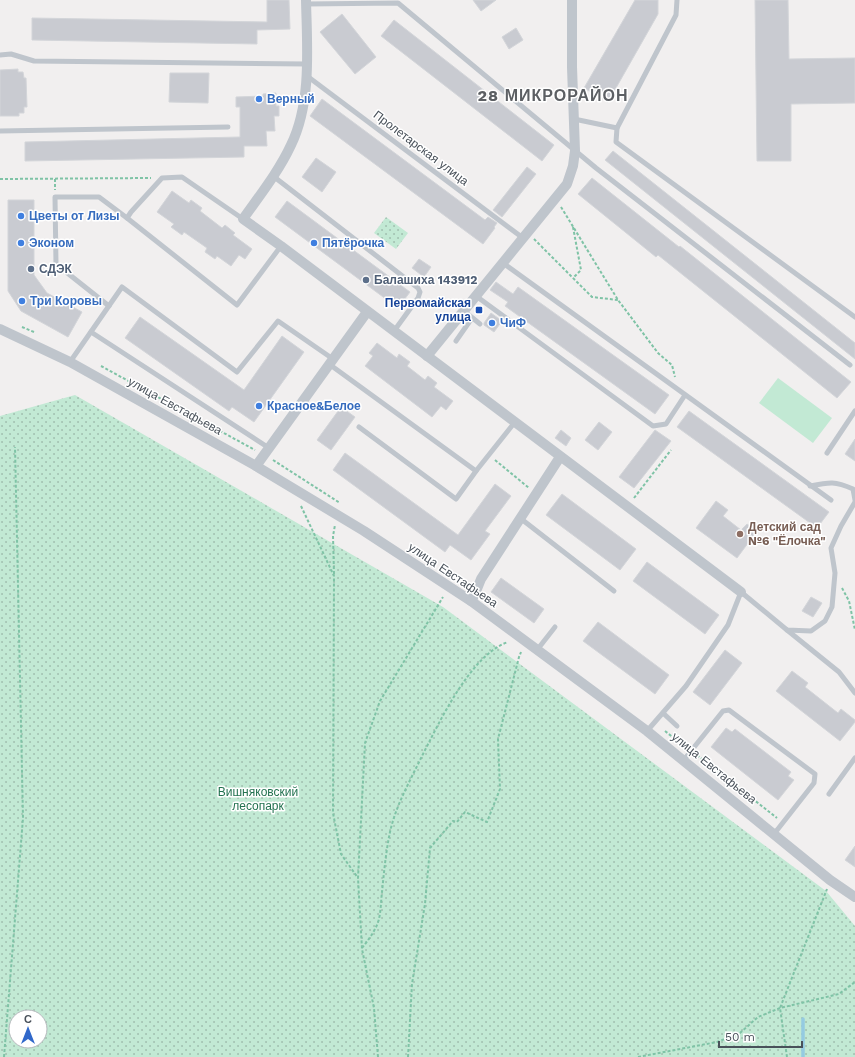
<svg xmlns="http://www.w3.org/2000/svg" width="855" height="1057" viewBox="0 0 855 1057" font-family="'Work Sans',sans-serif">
  <defs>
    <pattern id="park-dots" width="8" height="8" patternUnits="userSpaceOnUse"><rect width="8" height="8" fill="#c2e9d4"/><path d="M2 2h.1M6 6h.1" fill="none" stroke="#a0bfaf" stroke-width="1.8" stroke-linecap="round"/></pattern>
  </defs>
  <rect width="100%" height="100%" fill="#f1efef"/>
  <!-- park -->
  <g fill="url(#park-dots)" fill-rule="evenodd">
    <polygon points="386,217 408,233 396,249 374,233"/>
    <path d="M 75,395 L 443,607 L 826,891 L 855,926 L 855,1057 L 0,1057 L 0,416 ZM 16,1017 L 40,1017 L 40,1041 L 16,1041 Z"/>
  </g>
  <!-- pitch -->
  <polygon fill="#c2e9d4" points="778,378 832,418 813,443 759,403"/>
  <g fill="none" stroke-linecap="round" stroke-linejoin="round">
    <!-- stream -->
    <polyline stroke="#95cbe1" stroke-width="3.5" points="803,1057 803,1019"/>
  </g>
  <!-- building -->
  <g fill="#c9cbd1" stroke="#d3d5d9">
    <polygon points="267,0 289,0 290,29 257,30 257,44 32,40 32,18 267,22"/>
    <polygon points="473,0 496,0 481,11"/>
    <polygon points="635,0 658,0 658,14 608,102 584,88"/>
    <polygon points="755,0 788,0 789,59 855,58 855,103 791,104 791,161 757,161"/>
    <polygon points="342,14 376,57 355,74 320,32"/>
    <polygon points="394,20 554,145 542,161 381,36"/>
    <polygon points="516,28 523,40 509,49 502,37"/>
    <polygon points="18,69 18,72 23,72 24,78 26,78 27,107 24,107 24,113 19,113 19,116 0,116 0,70"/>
    <polygon points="170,73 209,73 208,103 169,102"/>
    <polygon points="276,93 276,106 279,106 279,116 274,116 275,131 266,131 267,146 244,146 244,157 25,161 25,142 240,137 240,107 236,107 236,97 263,96 263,94"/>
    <polygon points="322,99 485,220 488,217 497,223 494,227 495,228 483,244 310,116"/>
    <polygon points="613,151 855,343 855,359 605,160"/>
    <polygon points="316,158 336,172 322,192 302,177"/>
    <polygon points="527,167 536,174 502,217 493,210"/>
    <polygon points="592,178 679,247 680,246 851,382 837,398 658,255 656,257 578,194"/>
    <polygon points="172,191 189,203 191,200 202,208 200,211 222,228 225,225 235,233 233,235 252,249 245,259 239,255 231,266 217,256 215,259 205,252 207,248 184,232 182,235 171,227 174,224 157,212"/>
    <polygon points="8,200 34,200 34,275 47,293 82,312 68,337 21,311 8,291"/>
    <polygon points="287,201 410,292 398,308 275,217"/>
    <polygon points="419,259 431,267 424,277 412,268"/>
    <polygon points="496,282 513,294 518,287 669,395 655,414 505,306 508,302 490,290"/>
    <polygon points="491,313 502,321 494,332 484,325 484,323"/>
    <polygon points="140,317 244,390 282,336 304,352 254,422 232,407 229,411 125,338"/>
    <polygon points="377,343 397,358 399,354 410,362 407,366 425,380 428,376 437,383 434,387 453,401 446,410 441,406 432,417 365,366 373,356 369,353"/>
    <polygon points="341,407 355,417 331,450 317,440"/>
    <polygon points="689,411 829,512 817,528 677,427"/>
    <polygon points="599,422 612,432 598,450 585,440"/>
    <polygon points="561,430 571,438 566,446 555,438"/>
    <polygon points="655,430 671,441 634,488 619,477"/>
    <polygon points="855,439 855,461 845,454"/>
    <polygon points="345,453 458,535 495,484 511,496 485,531 490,534 471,560 450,545 445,552 333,470"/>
    <polygon points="562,494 636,549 620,570 546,515"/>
    <polygon points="716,501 728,510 723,516 741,530 747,524 757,531 737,558 696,528"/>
    <polygon points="647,562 719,615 705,634 633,581"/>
    <polygon points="501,578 544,609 534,623 491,592"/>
    <polygon points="811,597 822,603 813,617 802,611"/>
    <polygon points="598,622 669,675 655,694 583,641"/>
    <polygon points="725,650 742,663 710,705 693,692"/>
    <polygon points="792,671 808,683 805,687 838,713 841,709 855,720 855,722 840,741 776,691"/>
    <polygon points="726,728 732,732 735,729 791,772 788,776 794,780 778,800 711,747"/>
    <polygon points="855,846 855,867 845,860"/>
  </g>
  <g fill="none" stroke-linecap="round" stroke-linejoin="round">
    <!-- path -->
    <g stroke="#7fc3a6" stroke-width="2" stroke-dasharray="3 2" stroke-linecap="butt">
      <polyline points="0,179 151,178"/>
      <polyline points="55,179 55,190"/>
      <polyline points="561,207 618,300 658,353 672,365 675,377"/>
      <polyline points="573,227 581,270 573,278"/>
      <polyline points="534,239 592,297 618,300"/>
      <polyline points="22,327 34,332"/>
      <polyline points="101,366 255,450"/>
      <polyline points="273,460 340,503"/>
      <polyline points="495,460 529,488"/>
      <polyline points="634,498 671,450"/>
      <polyline points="301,506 334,576 333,813 341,854 358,878"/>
      <polyline points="334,574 333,536 335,525"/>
      <polyline points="842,588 849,601 855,630"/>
      <polyline points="665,731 685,747"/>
      <polyline points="697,755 777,818"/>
      <path d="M 362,948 C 369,939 376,930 379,919 C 381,910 381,900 382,892 C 384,872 386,851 390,832 C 396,805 410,781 422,756 C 439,723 471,654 508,642"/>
      <polyline points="4,1057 23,818 15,447"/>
      <polyline points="378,1057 374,1008 362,949 358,878 365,743 380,701 443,597"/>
      <polyline points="408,1057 412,984 425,904 430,848 453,821 457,822 465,812 487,822 500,789 498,739 519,657 521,652"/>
      <polyline points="638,1057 717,1042 740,1033 758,1017 780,1008 839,994 855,982"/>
      <polyline points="787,1057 780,1008 827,889"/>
    </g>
    <!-- service -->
    <g stroke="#bfc5cc" stroke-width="5">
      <polyline points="306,4 398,3 596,168 850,365"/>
      <polyline points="0,55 11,54 34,61 307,64"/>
      <polyline points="307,76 523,238"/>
      <polyline points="574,119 617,128 676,15 677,0"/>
      <polyline points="617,128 616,142 855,317"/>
      <polyline points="0,131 228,127"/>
      <polyline points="273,176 418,288 420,292 418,298 394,331"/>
      <polyline points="243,219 182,177 162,178 131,212 127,218 237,305 281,246"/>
      <polyline points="503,263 831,500"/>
      <polyline points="476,296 653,426 666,424 685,395"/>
      <polyline points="109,306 56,264 55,197 99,197 127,218"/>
      <polyline points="464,311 480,324"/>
      <polyline points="91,332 269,448"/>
      <polyline points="456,341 472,318"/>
      <polyline points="70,362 122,287 237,372 278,321 333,359"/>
      <polyline points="329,364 476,471 515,422"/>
      <polyline points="359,427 456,499 476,471"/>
      <polyline points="827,453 855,411"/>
      <path d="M 810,486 C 830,482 835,481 853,489 L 855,500"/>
      <polyline points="520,518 614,591"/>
      <polyline points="787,630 839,672 855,693"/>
      <polyline points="537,650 555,627"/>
      <polyline points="663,713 677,726"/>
      <polyline points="647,731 686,686 728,625 741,592 787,630 811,631 825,621 832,607 835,573 831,548 841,526 855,502"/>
      <polyline points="683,761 723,711 729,710 815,774 814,783 774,834"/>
      <polyline points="829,794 855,758"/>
    </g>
    <!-- minor -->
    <g stroke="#bfc5cc" stroke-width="10">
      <path d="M 306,0 C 307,46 312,102 291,145 C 279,171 260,195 243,219 L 281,246 L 741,592"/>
      <polyline points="0,329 70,362 256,466 364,531 471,601 647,731 830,880 855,897"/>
      <polyline points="427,356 567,184 573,166 575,151 572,67 572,0"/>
      <polyline points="256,466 367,312"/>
      <polyline points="471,601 475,594 481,579 560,457"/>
    </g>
  </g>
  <!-- markers -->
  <g fill="#3f7fe0" stroke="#fff" stroke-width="1.5">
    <circle cx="259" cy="99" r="4"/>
    <circle cx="21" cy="216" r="4"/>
    <circle cx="21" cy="243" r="4"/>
    <circle cx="314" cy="243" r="4"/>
    <circle cx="22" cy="301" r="4"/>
    <circle cx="492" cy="323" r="4"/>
    <circle cx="259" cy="406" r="4"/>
  </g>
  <g fill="#5c6f8a" stroke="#fff" stroke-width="1.5">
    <circle cx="31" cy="269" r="4"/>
    <circle cx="366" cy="280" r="4"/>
  </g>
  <rect fill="#1a4fb4" stroke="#fff" stroke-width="1.5" x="475" y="306" width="8" height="8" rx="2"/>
  <circle fill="#8d6e63" stroke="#fff" stroke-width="1.5" cx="740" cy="534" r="4"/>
  <g text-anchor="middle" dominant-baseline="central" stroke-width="3" stroke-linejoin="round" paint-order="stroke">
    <!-- shop labels -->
    <g font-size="12" font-weight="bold" fill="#366cbe" stroke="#fff" text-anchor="start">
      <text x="267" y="99">Верный</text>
      <text x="29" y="216">Цветы от Лизы</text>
      <text x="29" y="243">Эконом</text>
      <text x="322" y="243">Пятёрочка</text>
      <text x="30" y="301">Три Коровы</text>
      <text x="500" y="323">ЧиФ</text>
      <text x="267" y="406">Красное&amp;Белое</text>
    </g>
    <!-- street labels -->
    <g font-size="12" fill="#49515a" stroke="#fff">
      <text transform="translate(421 148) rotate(37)">Пролетарская улица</text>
      <text transform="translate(175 406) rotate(29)">улица Евстафьева</text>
      <text transform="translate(453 575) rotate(34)">улица Евстафьева</text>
      <text transform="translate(714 768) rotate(39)">улица Евстафьева</text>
    </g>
    <!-- service labels -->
    <g font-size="12" font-weight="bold" fill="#4e5e75" stroke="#fff" text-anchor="start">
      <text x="39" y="269">СДЭК</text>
      <text x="374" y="280">Балашиха 143912</text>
    </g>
    <!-- transit labels -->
    <g font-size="12" font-weight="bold" fill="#164399" stroke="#fff" text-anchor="end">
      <text x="471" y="303">Первомайская<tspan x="471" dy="14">улица</tspan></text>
    </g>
    <!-- education labels -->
    <g font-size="12" font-weight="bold" fill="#785e54" stroke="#fff" text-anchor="start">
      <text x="748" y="527">Детский сад<tspan x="748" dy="14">№6 "Ёлочка"</tspan></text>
    </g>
    <!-- park labels -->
    <g font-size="12" fill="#237250" stroke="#fff">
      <text x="258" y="792">Вишняковский<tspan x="258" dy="14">лесопарк</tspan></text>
    </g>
    <!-- district labels -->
    <g font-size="16" font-weight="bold" letter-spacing="1" fill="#5c5f63" stroke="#fff">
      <text x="553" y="95">28 МИКРОРАЙОН</text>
    </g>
  </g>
  <!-- north arrow -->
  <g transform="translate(28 1029)"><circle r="19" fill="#ffffff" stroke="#b6b9bd"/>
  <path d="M0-3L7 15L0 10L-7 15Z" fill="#3068ca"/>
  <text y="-6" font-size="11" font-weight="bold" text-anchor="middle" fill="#49515a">С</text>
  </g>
  <!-- scale -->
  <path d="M719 1041v6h83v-6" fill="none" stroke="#49515a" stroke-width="2"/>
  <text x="725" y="1041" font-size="12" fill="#49515a" stroke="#ffffff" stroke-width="3" paint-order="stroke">50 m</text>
</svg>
